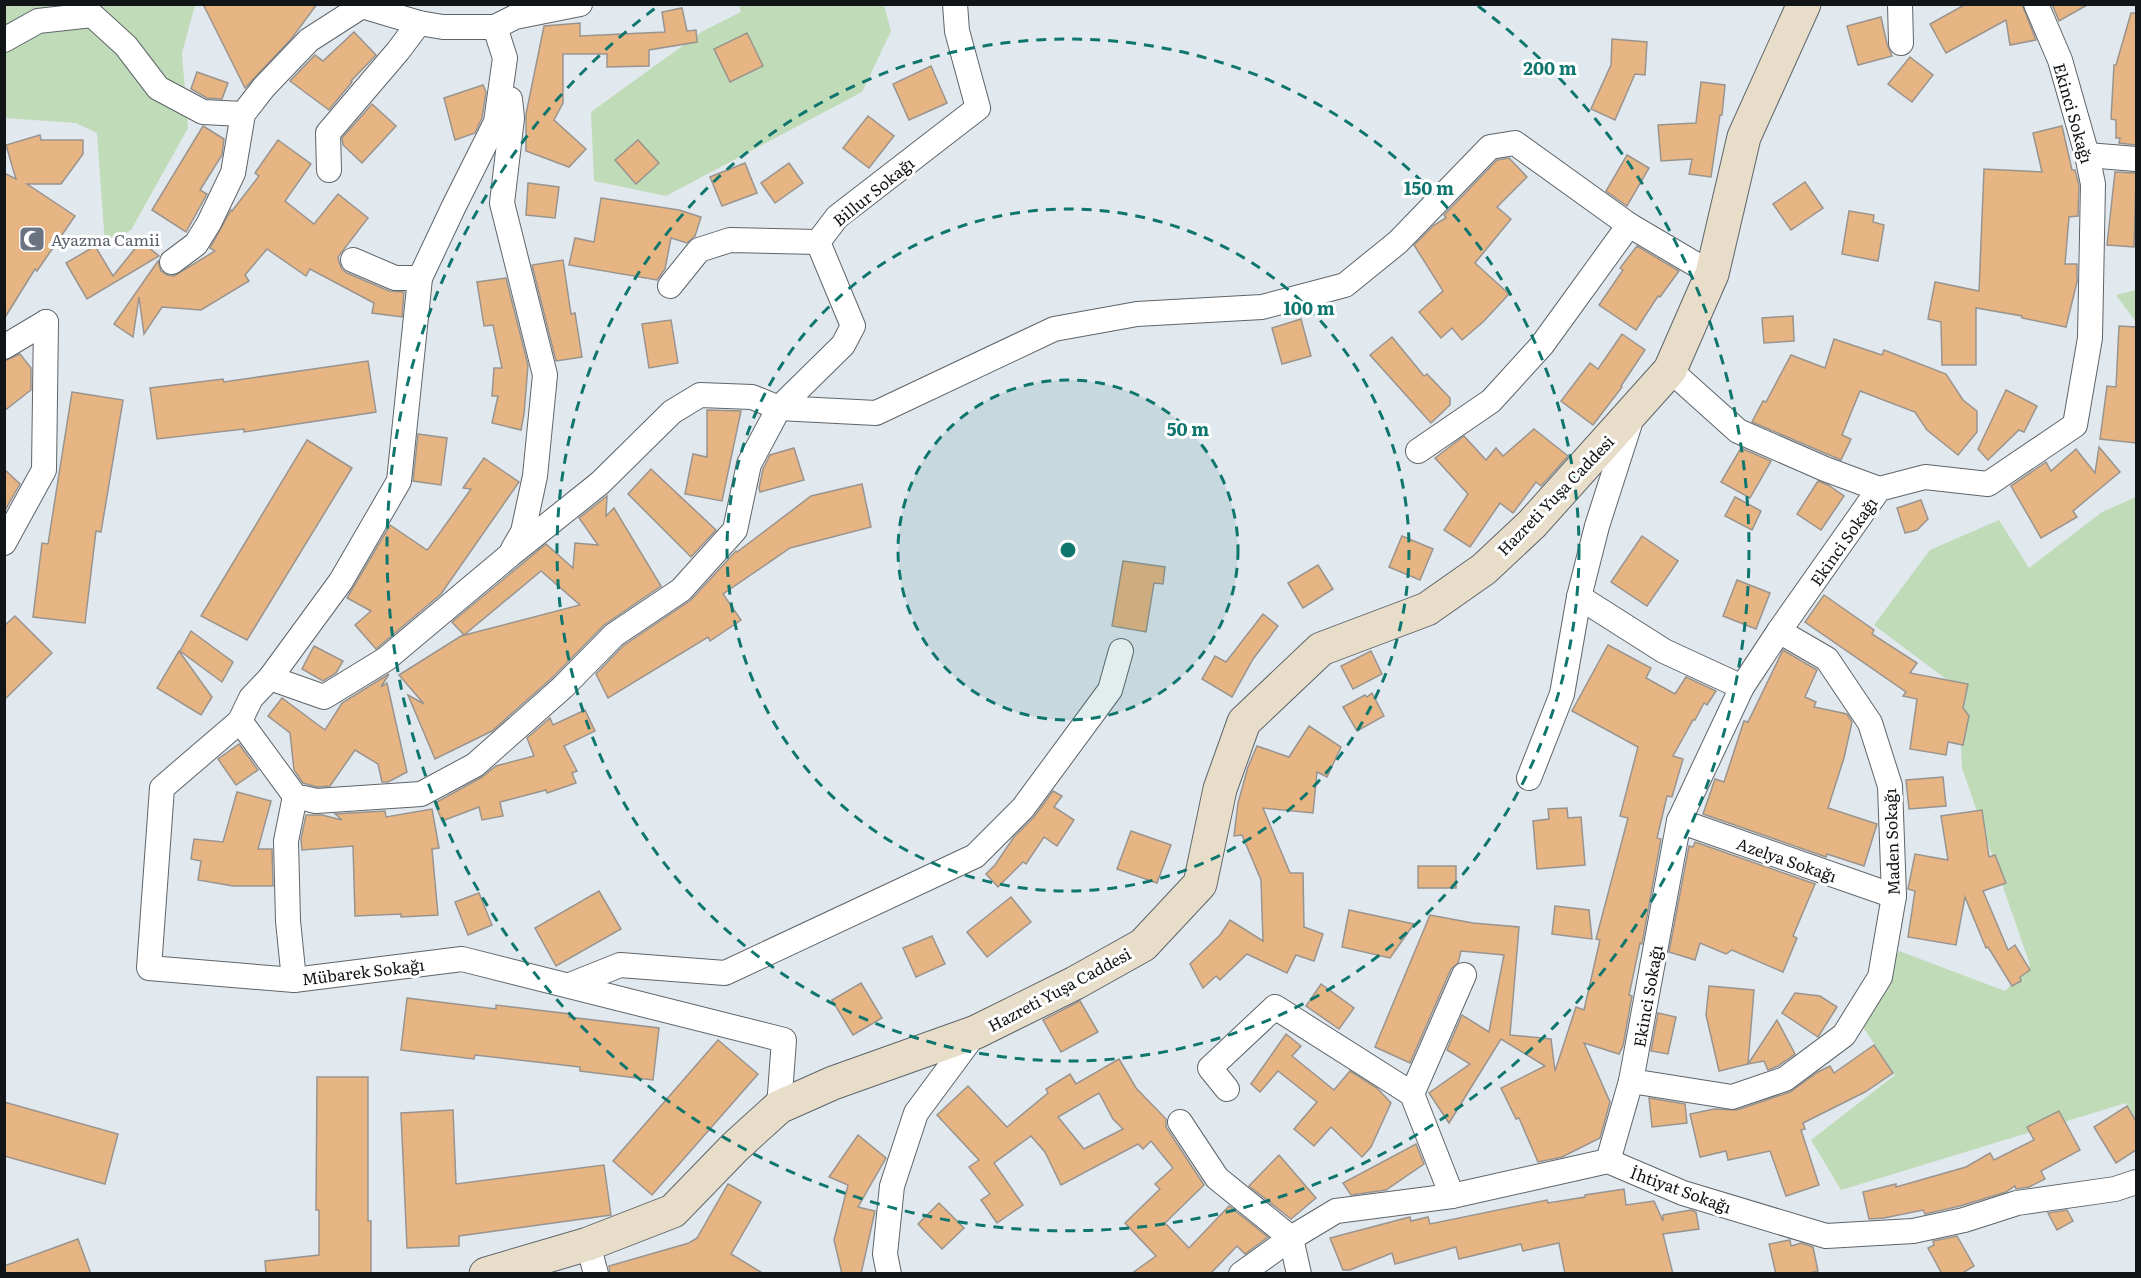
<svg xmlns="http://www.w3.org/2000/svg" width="2141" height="1278" viewBox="0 0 2141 1278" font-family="Literata,serif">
  <rect width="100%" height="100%" fill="#e1e8ee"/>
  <!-- green -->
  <g fill="#c0dbb8">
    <polygon points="4,5 195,5 182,53 188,128 131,230 105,245 97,133 76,123 5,118"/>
    <polygon points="739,5 884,5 891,31 862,92 666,196 594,181 591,112 703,31 741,12"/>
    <polygon points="2136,290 2136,322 2116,295"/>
    <polygon points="2136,497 2136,1119 2126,1103 1841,1190 1811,1140 1895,1075 1857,1018 1899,951 2005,991 2030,965 1962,768 1958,688 1874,625 1930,550 1999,520 2029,568 2102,512"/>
  </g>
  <!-- building -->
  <g fill="#e7b583" stroke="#9a948e" stroke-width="1.5" fill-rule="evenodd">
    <polygon points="203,4 317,4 292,38 245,88"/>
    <polygon points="1966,4 2022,4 2036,40 2010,45 2006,20 1946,53 1930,24"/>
    <polygon points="2052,4 2089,4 2059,21"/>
    <polygon points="682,8 687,31 696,30 697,42 649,50 649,66 607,67 607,54 563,54 563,103 554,120 586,149 569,167 526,151 526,114 544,26 580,23 580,36 665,32 662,12"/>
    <polygon points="2131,13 2136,13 2136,145 2119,143 2120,138 2116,138 2116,120 2111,119 2114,65 2116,65"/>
    <polygon points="1881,17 1887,44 1892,56 1858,65 1847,26"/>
    <polygon points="354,32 376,55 351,81 352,82 329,110 290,81 315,55 323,61"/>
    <polygon points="747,33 763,66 730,82 714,49"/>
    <polygon points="1612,39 1647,42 1645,75 1635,74 1615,120 1591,109 1611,65"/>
    <polygon points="1910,57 1933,75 1912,102 1888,84"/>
    <polygon points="931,66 947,103 909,120 893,84"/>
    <polygon points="197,72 228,83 222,99 207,98 191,89"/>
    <polygon points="1701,82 1725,85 1722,115 1720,115 1711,177 1689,174 1692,159 1661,161 1658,125 1696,123"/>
    <polygon points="483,85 486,92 482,118 475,133 455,140 444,98"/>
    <polygon points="372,104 396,126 362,163 343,145 342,138"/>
    <polygon points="868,116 894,136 869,168 843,148"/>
    <polygon points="203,126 224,139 222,155 200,190 207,194 186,232 152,210"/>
    <polygon points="2062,126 2072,170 2075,170 2079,185 2078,216 2069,217 2065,264 2077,264 2077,282 2066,327 2022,318 2022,316 1976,308 1976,365 1942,365 1941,322 1928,319 1935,282 1979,291 1984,169 2042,172 2033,133"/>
    <polygon points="40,135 41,140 83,140 83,154 61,184 27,184 75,216 37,271 35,269 4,319 4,173 16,179 6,145"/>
    <polygon points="278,140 311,164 285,201 314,224 338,194 368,218 338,257 339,262 342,269 347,273 389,291 404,292 402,317 372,313 374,303 310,269 306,276 267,249 245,275 249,281 201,310 162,307 144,334 139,297 133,337 114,324 158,261 161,271 167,275 174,276 215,251 210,248 231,210 232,211 259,176 255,173"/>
    <polygon points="638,140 659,163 636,184 615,160"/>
    <polygon points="1627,155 1649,168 1627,206 1606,191"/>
    <polygon points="1509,158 1527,177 1497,207 1511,219 1475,263 1509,294 1483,322 1462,340 1452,328 1441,338 1419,312 1443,291 1414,245 1434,225 1446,218 1444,215 1497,160"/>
    <polygon points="745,163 757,193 722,206 710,177"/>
    <polygon points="789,163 803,183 775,203 761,183"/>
    <polygon points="2115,172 2136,173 2134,247 2107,245"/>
    <polygon points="1805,182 1823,208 1791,230 1773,204"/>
    <polygon points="528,183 559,187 555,218 526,215"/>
    <polygon points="601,198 679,210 701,217 695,236 687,243 671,238 665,269 657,280 569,265 575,238 594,242"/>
    <polygon points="1849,211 1874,215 1873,222 1884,225 1878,261 1842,254"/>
    <polygon points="141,241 159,256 87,299 66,263 95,246 113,276"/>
    <polygon points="1637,246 1679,271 1660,297 1658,296 1636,330 1599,305 1623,270 1620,268"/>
    <polygon points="563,260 571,314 575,313 582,357 556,361 532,265"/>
    <polygon points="506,278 528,365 524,414 521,430 492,423 498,396 492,396 494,368 502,368 493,325 484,326 477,282"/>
    <polygon points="1793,316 1794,341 1764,343 1762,318"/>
    <polygon points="1301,319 1311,356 1282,364 1272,328"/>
    <polygon points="671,320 678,363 649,368 642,324"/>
    <polygon points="2119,326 2136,327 2136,443 2100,439 2107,386 2116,387"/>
    <polygon points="1622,334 1645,350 1621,386 1622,387 1593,425 1561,401 1590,363 1598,369"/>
    <polygon points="1392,337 1424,376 1427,374 1450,398 1450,405 1431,423 1370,355"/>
    <polygon points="1834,339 1882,355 1884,350 1946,374 1963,400 1977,411 1977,432 1958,455 1927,430 1915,412 1860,391 1842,435 1851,439 1841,460 1752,422 1763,401 1766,402 1791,355 1825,368"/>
    <polygon points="20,354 31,368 31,390 4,411 4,361"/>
    <polygon points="368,361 376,412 244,432 244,429 157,439 150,388 223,379 224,382"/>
    <polygon points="2006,390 2037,406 2024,432 2019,430 1988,460 1978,449"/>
    <polygon points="72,392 123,400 101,532 96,531 85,623 33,617 42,543 48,544"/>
    <polygon points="707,410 741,411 722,501 685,494 693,454 707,457"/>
    <polygon points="1534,429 1568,456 1541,486 1536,482 1513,513 1500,503 1470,547 1444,530 1468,494 1435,458 1464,436 1486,460 1496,448 1503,456"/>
    <polygon points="418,434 447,438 441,485 413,481"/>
    <polygon points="307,440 352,468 247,640 201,616"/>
    <polygon points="2099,447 2120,472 2073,511 2077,517 2041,538 2011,486 2046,462 2051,471 2076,449 2095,473"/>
    <polygon points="794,448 804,480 760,492 759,488 763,469 770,455"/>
    <polygon points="1741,448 1771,461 1750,498 1721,482"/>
    <polygon points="484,458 519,482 441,594 376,649 355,625 371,611 347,598 390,525 427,550 429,548 471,489 463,488"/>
    <polygon points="4,469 20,484 4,512"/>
    <polygon points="651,469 716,530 691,557 628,494"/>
    <polygon points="1818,481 1828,485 1844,496 1821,530 1797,514"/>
    <polygon points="862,484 871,527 790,548 723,594 741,620 710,641 708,637 608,698 596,674 623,646 691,600 736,551 737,552 811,496"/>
    <polygon points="607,496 606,516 614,508 661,586 604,625 553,677 492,731 435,759 408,695 424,704 399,675 461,636 580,605 541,571 464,635 452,622 546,544 573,568 575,543 598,545 579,518"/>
    <polygon points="1735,497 1761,511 1752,530 1725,516"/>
    <polygon points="1921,500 1928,519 1917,530 1905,533 1897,508"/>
    <polygon points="1402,536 1433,549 1420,580 1389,567"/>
    <polygon points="1642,536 1678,561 1647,606 1611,582"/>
    <polygon points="1123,561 1165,567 1163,584 1154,583 1146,632 1112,626"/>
    <polygon points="1318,565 1333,589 1303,608 1288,583"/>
    <polygon points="1737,580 1770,593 1756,629 1723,616"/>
    <polygon points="1824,595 1874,630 1872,634 1917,663 1910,673 1968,684 1963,708 1969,716 1963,745 1948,742 1946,755 1910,749 1917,699 1903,696 1906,692 1805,622"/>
    <polygon points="1263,614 1278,626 1253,659 1232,697 1202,679 1215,656 1226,662"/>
    <polygon points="15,616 52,653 4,700 4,626"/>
    <polygon points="191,631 233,662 222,682 180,651"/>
    <polygon points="1608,645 1651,668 1646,678 1675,694 1686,677 1716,691 1707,705 1704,703 1695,720 1693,720 1673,756 1683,759 1672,797 1667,796 1657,838 1661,839 1642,944 1640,943 1629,995 1632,996 1623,1046 1619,1054 1584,1043 1610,1102 1600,1138 1562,1157 1538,1162 1519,1118 1516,1119 1501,1088 1545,1066 1501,1039 1449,1123 1429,1093 1470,1064 1447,1050 1462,1015 1489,1032 1504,955 1461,951 1458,963 1451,969 1410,1063 1375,1047 1430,915 1473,923 1519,927 1510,1035 1551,1039 1555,1071 1576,1007 1584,1010 1600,940 1596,939 1628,818 1620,816 1638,747 1572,711"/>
    <polygon points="314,646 343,661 336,673 323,681 302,669"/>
    <polygon points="1783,650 1817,670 1805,697 1816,702 1814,707 1847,714 1852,722 1844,758 1828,808 1877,824 1864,866 1827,854 1826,857 1703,814 1715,779 1724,782 1744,721 1748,722"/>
    <polygon points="179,651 212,697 201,715 157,688"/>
    <polygon points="1371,651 1382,674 1353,689 1341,666"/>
    <polygon points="389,674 381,687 387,683 407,772 388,782 382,782 378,764 355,750 330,786 317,787 303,783 294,770 290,733 268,716 282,698 325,730 342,703"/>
    <polygon points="1372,693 1384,716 1357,731 1343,707 1365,695 1367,697"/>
    <polygon points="585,710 595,731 564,746 577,771 572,773 576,783 547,793 546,790 500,802 503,816 482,820 479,807 442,821 435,803 482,777 496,766 534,756 527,738 550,718 553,725"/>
    <polygon points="1309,726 1341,747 1327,777 1317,772 1313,813 1263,808 1290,873 1303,873 1304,927 1323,934 1314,961 1296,955 1287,973 1247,954 1220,980 1216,976 1203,988 1190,964 1220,935 1230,920 1263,941 1261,880 1242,835 1234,836 1238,803 1248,767 1257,746 1289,757"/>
    <polygon points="239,744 258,770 236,785 218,759"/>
    <polygon points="1943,777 1946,806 1909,809 1906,780"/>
    <polygon points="1053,791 1062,796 1054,807 1074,820 1057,846 1044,837 1026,864 1023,862 998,887 986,874 995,865 1014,837 1034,817"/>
    <polygon points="237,792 271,801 258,849 272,849 273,886 233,886 198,880 201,861 191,859 194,839 223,842"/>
    <polygon points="1567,808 1568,818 1581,817 1585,865 1537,869 1533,821 1549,819 1548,809"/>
    <polygon points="432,809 439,848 432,849 438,915 401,917 401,914 355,916 353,846 302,850 301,839 306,815 322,815 342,820 335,814 385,811 386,817"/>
    <polygon points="1982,810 1989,857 1995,855 2006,883 1983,891 2008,950 2015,945 2030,970 2020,977 2021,981 2012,986 1988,947 1986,948 1965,897 1956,945 1908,937 1915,891 1908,889 1915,854 1948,860 1941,816"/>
    <polygon points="1131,831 1171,845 1157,883 1117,869"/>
    <polygon points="1695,842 1815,884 1793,936 1797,938 1783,972 1732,950 1726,954 1700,943 1695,960 1669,952 1689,846 1693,847"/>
    <rect x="1418" y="866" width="38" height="22"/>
    <polygon points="599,891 621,929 556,966 535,928"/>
    <polygon points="479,893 492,925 468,935 455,902"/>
    <polygon points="1011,897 1031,922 987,957 967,932"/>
    <polygon points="1555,906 1589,910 1592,939 1552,934"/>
    <polygon points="1349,910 1414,924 1390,958 1342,947"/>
    <polygon points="932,936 945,964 916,977 903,948"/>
    <polygon points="861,983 882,1018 853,1035 832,1000"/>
    <polygon points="1321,984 1354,1008 1339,1029 1306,1006"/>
    <polygon points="1709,986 1754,990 1748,1064 1719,1071 1706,1015"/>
    <polygon points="1795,993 1820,996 1837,1007 1818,1037 1782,1013"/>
    <polygon points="407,998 496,1009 496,1005 570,1014 569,1017 659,1028 653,1080 580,1071 580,1067 475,1055 474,1059 401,1050"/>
    <polygon points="1080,1001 1098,1032 1061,1052 1043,1020"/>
    <polygon points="1658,1013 1676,1017 1668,1054 1651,1051"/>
    <polygon points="1777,1020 1795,1054 1778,1066 1768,1070 1764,1061 1748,1064"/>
    <polygon points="1286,1034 1301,1046 1292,1056 1334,1090 1350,1071 1377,1088 1391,1103 1371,1147 1362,1157 1331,1127 1314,1146 1294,1129 1317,1102 1278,1071 1260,1092 1251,1084"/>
    <polygon points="718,1040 758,1074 652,1195 613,1161"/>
    <polygon points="1874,1045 1893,1073 1865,1092 1803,1123 1805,1129 1801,1130 1819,1185 1786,1196 1770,1151 1728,1160 1726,1151 1700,1157 1690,1114 1714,1109 1737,1110 1790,1092 1818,1072 1830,1066 1834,1073"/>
    <path d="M 1119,1059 L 1136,1088 L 1166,1119 L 1166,1127 L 1204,1185 L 1165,1223 L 1189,1248 L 1229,1206 L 1268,1237 L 1245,1254 L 1237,1246 L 1210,1274 L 1131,1274 L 1156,1256 L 1125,1223 L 1160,1189 L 1155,1184 L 1173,1168 L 1151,1141 L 1143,1149 L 1138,1144 L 1061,1185 L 1045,1152 L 1031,1136 L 994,1163 L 1023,1205 L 997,1223 L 981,1200 L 990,1194 L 969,1167 L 979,1160 L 937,1115 L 968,1086 L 1007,1127 L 1048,1093 L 1046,1089 L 1070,1074 L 1076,1084 ZM 1099,1093 L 1113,1119 L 1123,1129 L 1084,1149 L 1058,1117 Z"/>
    <polygon points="317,1077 368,1077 368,1221 371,1221 371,1274 266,1274 265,1261 319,1255 319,1210 316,1210"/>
    <polygon points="1649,1098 1685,1104 1687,1123 1652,1127"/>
    <polygon points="4,1102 118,1134 105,1184 4,1156"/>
    <polygon points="2127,1106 2136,1121 2136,1150 2116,1163 2094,1127"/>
    <polygon points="453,1110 456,1184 604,1165 611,1215 459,1236 459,1246 407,1248 401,1113"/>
    <polygon points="2059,1111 2080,1150 2041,1171 2045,1179 2029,1187 2016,1189 2015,1186 2006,1192 1960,1206 1925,1214 1923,1210 1884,1218 1869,1219 1863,1192 1896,1184 1896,1187 1966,1167 1990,1153 1994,1160 2034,1140 2027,1127"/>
    <polygon points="858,1135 886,1158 858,1207 875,1211 861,1274 842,1274 834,1240 848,1185 829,1177"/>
    <polygon points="1416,1144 1424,1164 1386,1190 1351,1195 1343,1183"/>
    <polygon points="1279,1155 1316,1198 1291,1219 1249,1186"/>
    <polygon points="728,1184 761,1202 731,1254 764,1274 610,1274 609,1266 689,1243 697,1238"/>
    <polygon points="1624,1189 1626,1205 1654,1201 1663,1221 1663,1215 1691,1210 1696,1212 1699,1229 1663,1234 1673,1274 1565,1274 1559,1243 1523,1251 1521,1244 1459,1259 1456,1247 1395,1264 1392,1253 1350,1270 1343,1270 1330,1238 1410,1217 1411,1221 1428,1217 1430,1224 1547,1200 1548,1203 1585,1197 1585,1195"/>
    <polygon points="939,1203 964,1228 942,1249 918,1224"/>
    <polygon points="2067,1210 2073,1221 2057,1230 2048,1213"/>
    <polygon points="1957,1236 1974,1266 1961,1274 1942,1274 1928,1248 1934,1245 1933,1241"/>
    <polygon points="78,1239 91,1274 4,1274 4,1266"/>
    <polygon points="1790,1240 1791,1246 1801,1243 1813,1247 1818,1271 1806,1274 1776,1274 1769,1244"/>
  </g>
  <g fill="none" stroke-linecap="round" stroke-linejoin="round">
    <defs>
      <g id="street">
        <polyline points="1900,4 1901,43"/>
        <polyline points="495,27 515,17 580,4"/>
        <polyline points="4,40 38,21 92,15 126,46 158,88 203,112 243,114"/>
        <polyline points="510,99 512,118 502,203 545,375 535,476 523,532 513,549"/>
        <polyline points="2087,155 2136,159"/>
        <polyline points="329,170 328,133 398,51 419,23"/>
        <polyline points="353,260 395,278 420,278"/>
        <polyline points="172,262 196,244 209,223 233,173 243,114 264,87 309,40 362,6 419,23 443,27 495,27 505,58 496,122 454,206 420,278 399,481 341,581 270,678 251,698 240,721 162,788 149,968 294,980 462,959 784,1040 779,1107"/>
        <polyline points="670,286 699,250 730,240 818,242"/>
        <polyline points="4,347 46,322"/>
        <polyline points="1670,370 1738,431 1825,469 1879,489"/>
        <polyline points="1418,451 1491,401 1542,345 1629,225"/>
        <polyline points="4,543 44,470 46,322"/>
        <polyline points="1579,597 1664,651 1742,687"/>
        <polyline points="270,678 324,697 386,659 510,555 600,483 672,412 700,395 752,397 779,408 876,413 1054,329 1137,314 1262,307 1345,285 1398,242 1490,147 1515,143 1629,225 1712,274"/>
        <polyline points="240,721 295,796 316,801 421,794 475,765 563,687 614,635 681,590 735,530 749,464 779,408 843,345 853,326 818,242 837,217 978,108 957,31 955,4"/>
        <polyline points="1529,778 1562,694 1579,597 1597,526 1632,417"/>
        <polyline points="1679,821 1894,896"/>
        <polyline points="294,980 288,921 286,841 295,796"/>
        <polyline points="570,985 620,965 725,973 975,856 1023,808 1110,690 1121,651"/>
        <polyline points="1631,1081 1732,1097 1785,1079 1844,1035 1880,977 1894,896 1890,786 1870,723 1827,659 1779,631"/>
        <polyline points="1227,1089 1210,1068 1275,1007 1412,1094 1452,1196"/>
        <polyline points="1412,1094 1464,975"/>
        <polyline points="1180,1122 1217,1178 1291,1238 1299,1274"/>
        <polyline points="1608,1161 1631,1081 1679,821 1742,687 1779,631 1879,489 1925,477 1988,484 2075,425 2090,338 2093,184 2087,155 2060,60 2036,4"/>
        <polyline points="588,1244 596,1274"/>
        <polyline points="889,1274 885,1254 892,1186 916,1113 976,1032"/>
        <polyline points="1241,1274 1291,1238 1336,1211 1452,1196 1608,1161 1683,1193 1826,1236 1913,1231 1964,1220 2017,1203 2115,1189 2136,1182"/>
      </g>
      <polyline id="secondary" points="486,1274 588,1244 673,1211 735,1147 779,1107 833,1083 976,1032 1075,983 1143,945 1200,884 1220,789 1244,722 1321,649 1427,609 1484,569 1532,524 1670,370 1712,274 1744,137 1804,4"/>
    </defs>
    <!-- street casing -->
    <use href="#street" stroke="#5e656a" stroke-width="26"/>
    <!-- secondary casing -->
    <use href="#secondary" stroke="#5e656a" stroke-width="35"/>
    <!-- street -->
    <use href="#street" stroke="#fff" stroke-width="24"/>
    <!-- secondary -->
    <use href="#secondary" stroke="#e7ddc8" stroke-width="33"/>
  </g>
  <!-- distance rings -->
  <circle cx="1068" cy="550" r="170" fill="#0f766e" fill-opacity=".12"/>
  <g fill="none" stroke="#0f766e" stroke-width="3" stroke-dasharray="10 8">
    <circle cx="1068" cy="550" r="170"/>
    <circle cx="1068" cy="550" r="341"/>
    <circle cx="1068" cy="550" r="511"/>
    <path d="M1478 6A681 681 0 1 1 658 6"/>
  </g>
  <!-- icons -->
  <defs>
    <symbol id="mosque-square" viewBox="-11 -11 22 22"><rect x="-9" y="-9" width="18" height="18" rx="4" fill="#6b7280" stroke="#fff"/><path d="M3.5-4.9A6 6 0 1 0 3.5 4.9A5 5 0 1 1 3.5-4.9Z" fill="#fff"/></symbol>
  </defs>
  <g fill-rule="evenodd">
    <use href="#mosque-square" x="17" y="224" width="30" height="30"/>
  </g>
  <g text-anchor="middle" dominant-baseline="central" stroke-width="6" stroke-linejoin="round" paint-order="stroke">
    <!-- street labels -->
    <g font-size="16" fill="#121517" stroke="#fff">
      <text transform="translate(2074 113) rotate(74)">Ekinci Sokağı</text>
      <text transform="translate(873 191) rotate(-39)">Billur Sokağı</text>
      <text transform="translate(1555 495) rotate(-46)">Hazreti Yuşa Caddesi</text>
      <text transform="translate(1843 541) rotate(-55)">Ekinci Sokağı</text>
      <text transform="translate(1891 842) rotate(-92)">Maden Sokağı</text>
      <text transform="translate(1787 859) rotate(19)">Azelya Sokağı</text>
      <text transform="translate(363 971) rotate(-7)">Mübarek Sokağı</text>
      <text transform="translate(1059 989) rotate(-28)">Hazreti Yuşa Caddesi</text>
      <text transform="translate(1647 996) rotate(-80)">Ekinci Sokağı</text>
      <text transform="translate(1681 1189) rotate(20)">İhtiyat Sokağı</text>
    </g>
    <!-- worship labels -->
    <g font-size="16" fill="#5b616d" stroke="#fff" text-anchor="start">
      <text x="51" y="239">Ayazma Camii</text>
    </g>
  </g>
  <circle cx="1068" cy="550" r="9" fill="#0f766e" stroke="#fff" stroke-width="3"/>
  <g font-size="18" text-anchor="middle" font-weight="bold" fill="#0f766e" stroke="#fff" stroke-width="6" stroke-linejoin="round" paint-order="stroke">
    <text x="1550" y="75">200 m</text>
    <text x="1429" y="195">150 m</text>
    <text x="1309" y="315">100 m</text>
    <text x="1188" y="436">50 m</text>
  </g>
  <!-- border -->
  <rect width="2141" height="1278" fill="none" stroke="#121517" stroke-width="12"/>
</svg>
